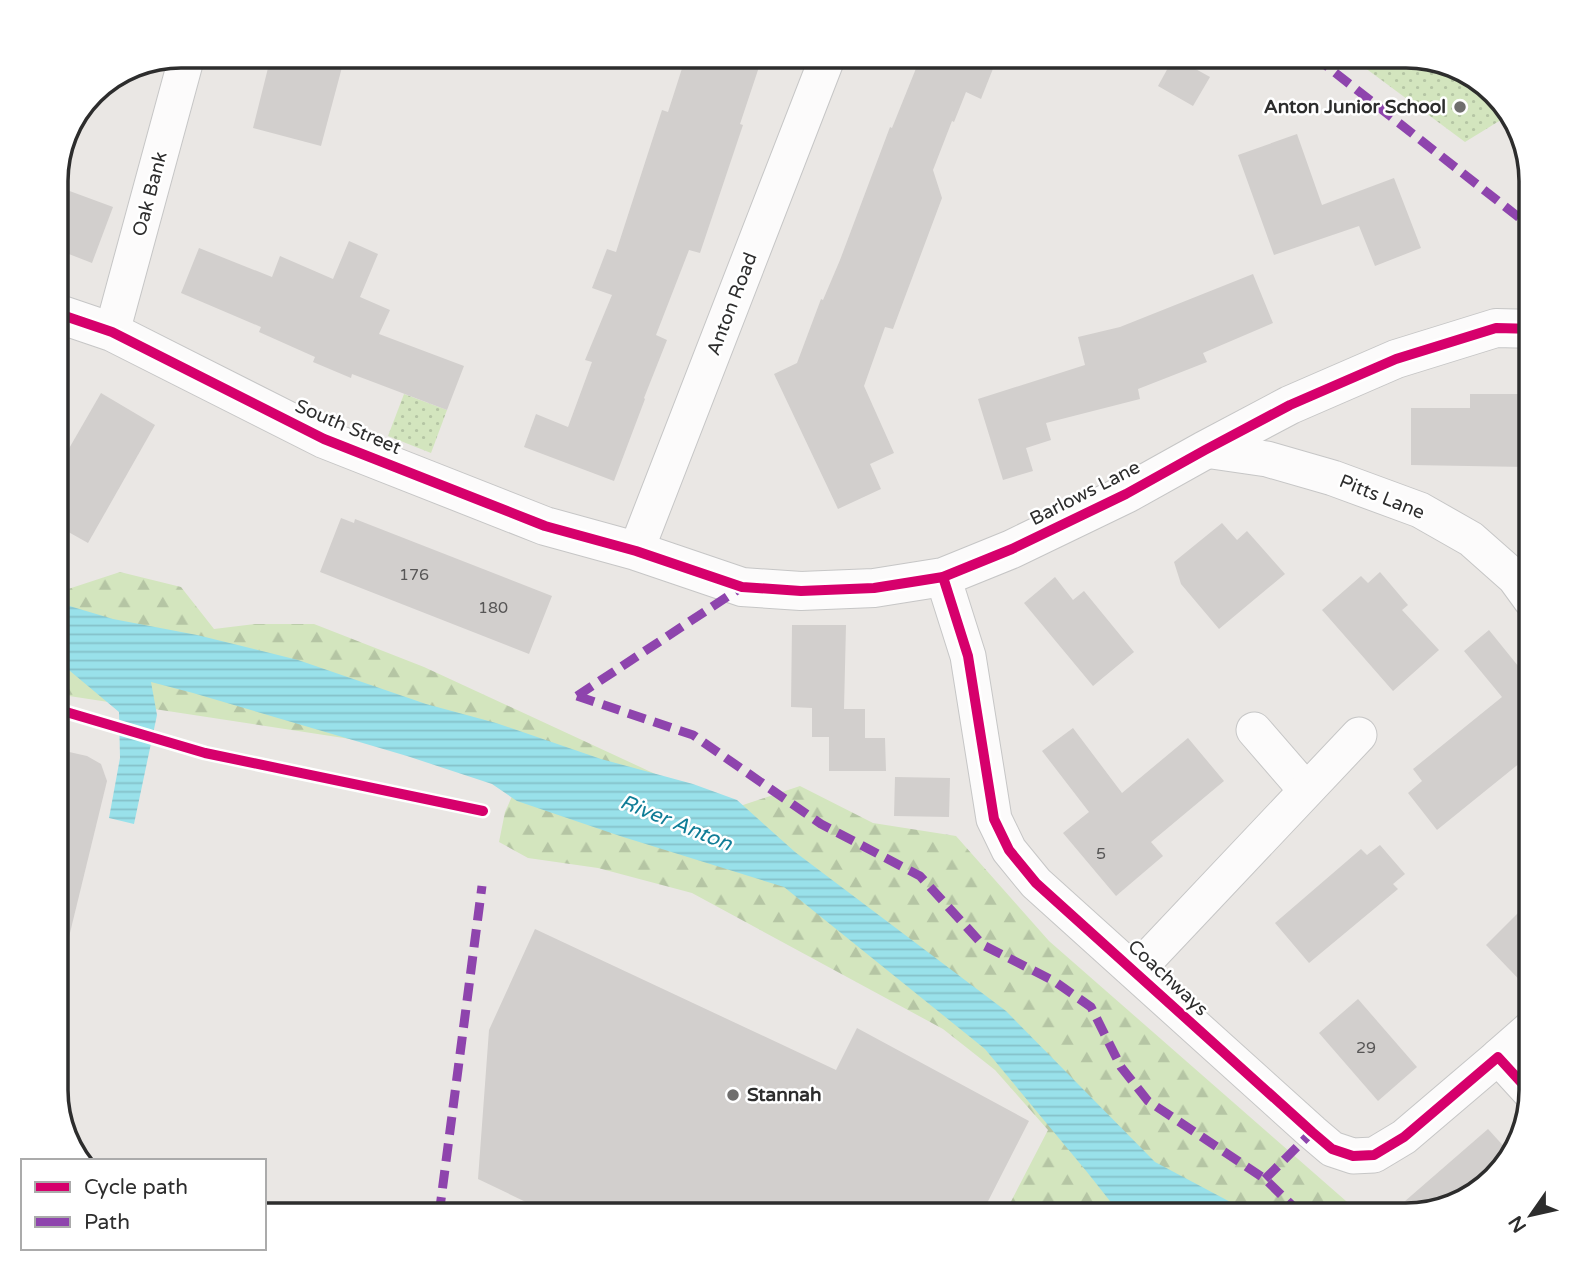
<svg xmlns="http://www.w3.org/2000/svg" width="1587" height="1271" viewBox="0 0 1587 1271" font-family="'Varela Round',sans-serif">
  <defs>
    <pattern id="forest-firs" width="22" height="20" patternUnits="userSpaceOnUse" patternTransform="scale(1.75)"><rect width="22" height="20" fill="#d3e5be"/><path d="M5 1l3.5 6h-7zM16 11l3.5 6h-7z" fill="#b5c5a4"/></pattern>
    <pattern id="park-dots" width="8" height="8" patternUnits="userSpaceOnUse" patternTransform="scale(1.75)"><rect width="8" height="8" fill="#d3e5be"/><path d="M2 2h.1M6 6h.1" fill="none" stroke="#b5c5a4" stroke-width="1.8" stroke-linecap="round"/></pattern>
    <pattern id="water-rules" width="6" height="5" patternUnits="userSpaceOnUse" patternTransform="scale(1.75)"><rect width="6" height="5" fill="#99e1ea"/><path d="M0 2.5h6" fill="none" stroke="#84c1c9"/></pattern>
  </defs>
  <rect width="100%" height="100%" fill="#eae7e4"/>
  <!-- forest -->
  <polygon fill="url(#forest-firs)" points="120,572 181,587 214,629 255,624 314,624 424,667 731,809 800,786 873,823 956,836 1049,941 1362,1215 1004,1215 1048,1130 995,1070 943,1029 692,893 598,868 528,858 499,842 505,812 523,772 448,754 56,694 56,593"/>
  <!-- park -->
  <g fill="url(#park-dots)">
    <polygon points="1349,56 1406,56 1488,87 1509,115 1465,142"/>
    <polygon points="404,394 447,410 431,453 388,436"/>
  </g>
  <!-- water -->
  <polygon fill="url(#water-rules)" points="56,602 113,619 197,635 298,660 426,704 496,723 601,759 693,784 737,800 795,852 1006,1011 1155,1162 1236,1205 1250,1215 1121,1215 1087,1172 985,1049 784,887 620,836 517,801 492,784 407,756 193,693 151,682 157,715 134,824 109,818 120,758 119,712 70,671 56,664"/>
  <!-- building -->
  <g fill="#d2cfcd">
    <polygon points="271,56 345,56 321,146 253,128"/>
    <polygon points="686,56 728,56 759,67 740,124 743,125 700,253 689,250 656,335 667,340 644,398 645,399 614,481 524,447 536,414 568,427 592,362 585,360 612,295 592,288 607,249 616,252 662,110 668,112"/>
    <polygon points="921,56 929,56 952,65 956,56 998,56 981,99 966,92 954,122 952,121 933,170 942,198 893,329 885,327 864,386 894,453 870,464 881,489 838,509 774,374 797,363 821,299 823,300 840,260 890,127 892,128"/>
    <polygon points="1174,57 1210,77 1193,106 1158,86"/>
    <polygon points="1297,134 1322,205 1394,178 1421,248 1375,266 1359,226 1274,255 1238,155"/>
    <polygon points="56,186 113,207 92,263 56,249"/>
    <polygon points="349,241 378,254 360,297 390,310 379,334 464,366 447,410 352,374 351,378 313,362 315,357 259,332 261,327 181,293 199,248 272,277 280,256 333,279"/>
    <polygon points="1253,274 1273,323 1203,353 1207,362 1138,389 1140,399 1046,423 1051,440 1026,448 1033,471 1003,480 978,399 1085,365 1078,337 1120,327"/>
    <polygon points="101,393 155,425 88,543 56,525 56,471"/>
    <polygon points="1470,394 1531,394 1531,467 1411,465 1411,408 1470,408"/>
    <polygon points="341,518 354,523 355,519 552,596 529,654 320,572"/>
    <polygon points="1222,523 1237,540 1247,531 1285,574 1219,629 1181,584 1174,562"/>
    <polygon points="1380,572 1408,605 1402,610 1439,650 1393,691 1322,610 1361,576 1368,583"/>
    <polygon points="1055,577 1073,600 1084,591 1134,652 1093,686 1024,603"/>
    <polygon points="792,625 846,625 844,709 865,709 865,738 885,738 886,771 829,771 829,737 812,737 812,708 791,707"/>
    <polygon points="1489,630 1527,677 1531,674 1531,754 1437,830 1408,793 1422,781 1413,769 1502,697 1464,651"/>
    <polygon points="1073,728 1122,793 1188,738 1224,781 1151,842 1163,856 1116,896 1063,833 1089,812 1042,751"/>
    <polygon points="56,749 87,756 101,764 107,781 68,941 56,940"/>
    <polygon points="895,777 950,778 949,817 894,816"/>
    <polygon points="1380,845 1405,874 1393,884 1398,889 1309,963 1275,923 1361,849 1367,855"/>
    <polygon points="1531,900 1531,992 1486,945"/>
    <polygon points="535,929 836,1070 857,1028 1029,1121 981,1215 553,1215 478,1179 489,1030"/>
    <polygon points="1358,999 1417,1067 1378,1101 1319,1033"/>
    <polygon points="1488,1129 1508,1151 1500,1172 1461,1202 1405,1215 1389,1215"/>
  </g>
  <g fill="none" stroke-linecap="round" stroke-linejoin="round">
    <defs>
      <g id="street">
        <polyline points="112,332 187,56"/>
        <polyline points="1205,450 1267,459 1333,478 1420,510 1471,539 1515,578 1531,600"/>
        <polyline points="636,551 828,56"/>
        <polyline points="943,577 968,656 994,819 1009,850 1036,883 1312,1132 1332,1149 1353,1156 1374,1155 1404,1137 1498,1057 1530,1092"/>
        <polyline points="1254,730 1306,790"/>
        <polyline points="1136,971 1359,735"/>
        <polyline points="1498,1057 1531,1028"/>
      </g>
      <polyline id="secondary" points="56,313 112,332 324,439 545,526 636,551 742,587 801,591 874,588 943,577 1012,549 1126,494 1205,450 1290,405 1396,359 1496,328 1531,329"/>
    </defs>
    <!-- street casing -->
    <use href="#street" stroke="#c6c6c6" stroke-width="37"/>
    <!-- secondary casing -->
    <use href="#secondary" stroke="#c6c6c6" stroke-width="40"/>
    <!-- street -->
    <use href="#street" stroke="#fcfbfb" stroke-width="35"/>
    <!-- secondary -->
    <use href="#secondary" stroke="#fcfbfb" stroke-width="38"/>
    <!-- quiet -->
    <g stroke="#8e44ad" stroke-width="9" stroke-dasharray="18 9" stroke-linecap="butt">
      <polyline points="1314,56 1531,227"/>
      <polyline points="577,696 693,735 821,824 920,876 983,945 1054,981 1091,1007 1121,1067 1148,1101 1265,1179 1302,1215"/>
      <polyline points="577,696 742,587"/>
      <polyline points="1265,1179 1312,1132"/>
      <polyline points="439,1215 482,886"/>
    </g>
    <defs>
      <g id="cycleway">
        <polyline points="56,313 112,332 324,439 545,526 636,551 742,587 801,591 874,588 943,577 1012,549 1126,494 1205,450 1290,405 1396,359 1496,328 1531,329"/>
        <polyline points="943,577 968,656 994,819 1009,850 1036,883 1312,1132 1332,1149 1353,1156 1374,1155 1404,1137 1498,1057 1530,1092"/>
        <polyline points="56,709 205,753 483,811"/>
      </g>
    </defs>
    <!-- cycleway casing -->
    <use href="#cycleway" stroke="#fff" stroke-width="15"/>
    <!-- cycleway -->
    <use href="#cycleway" stroke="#d6006c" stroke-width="10"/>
  </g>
  <!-- markers -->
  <g fill="#6f6e6d" stroke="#fff" stroke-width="2.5">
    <circle cx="1460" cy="107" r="7"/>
    <circle cx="733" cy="1095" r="7"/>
  </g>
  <g text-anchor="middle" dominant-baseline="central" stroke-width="5" stroke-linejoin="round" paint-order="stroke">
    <!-- number labels -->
    <g font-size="16" fill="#575656">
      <text x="414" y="575">176</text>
      <text x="493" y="608">180</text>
      <text x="1101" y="854">5</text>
      <text x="1366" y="1048">29</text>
    </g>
    <!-- poi labels -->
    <g font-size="19" font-weight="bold" fill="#2d2d2d" stroke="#fff" text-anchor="end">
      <text x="1446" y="107">Anton Junior School</text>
      <text x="747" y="1095" text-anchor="start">Stannah</text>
    </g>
    <!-- street labels -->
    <g font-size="19" fill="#2d2d2d" stroke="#fff">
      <text transform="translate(150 194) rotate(-75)">Oak Bank</text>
      <text transform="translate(732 304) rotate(-69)">Anton Road</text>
      <text transform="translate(348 427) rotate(23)">South Street</text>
      <text transform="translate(1085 493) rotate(-27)">Barlows Lane</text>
      <text transform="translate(1382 497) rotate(22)">Pitts Lane</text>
      <text transform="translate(1168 978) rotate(43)">Coachways</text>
    </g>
    <!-- water labels -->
    <g font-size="21" font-style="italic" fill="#107d97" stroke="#fff">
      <text transform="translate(676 823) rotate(22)">River Anton</text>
    </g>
  </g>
  <!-- crop -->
  <path d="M0 0H1587V1271H0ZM181 68H1406A113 113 0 0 1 1519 181V1090A113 113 0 0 1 1406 1203H181A113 113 0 0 1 68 1090V181A113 113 0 0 1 181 68Z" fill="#fff" fill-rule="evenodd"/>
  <path fill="none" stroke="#2d2d2d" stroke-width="3.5" d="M181 68H1406A113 113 0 0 1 1519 181V1090A113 113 0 0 1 1406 1203H181A113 113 0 0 1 68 1090V181A113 113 0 0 1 181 68Z"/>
  <!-- legend -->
  <rect x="21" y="1159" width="245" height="91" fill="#ffffff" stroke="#ababab" stroke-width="2"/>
  <rect x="35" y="1182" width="35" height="10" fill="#d6006c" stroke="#ababab" stroke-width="2"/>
  <text x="84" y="1194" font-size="21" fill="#2d2d2d">Cycle path</text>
  <rect x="35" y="1217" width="35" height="10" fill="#8e44ad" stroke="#ababab" stroke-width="2"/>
  <text x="84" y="1229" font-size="21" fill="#2d2d2d">Path</text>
  <!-- north arrow -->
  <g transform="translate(1531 1215) rotate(236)" stroke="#ffffff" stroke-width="5" paint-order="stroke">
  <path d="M0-5L12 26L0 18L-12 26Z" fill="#2d2d2d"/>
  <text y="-10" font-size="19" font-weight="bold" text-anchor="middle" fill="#2d2d2d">N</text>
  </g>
</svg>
